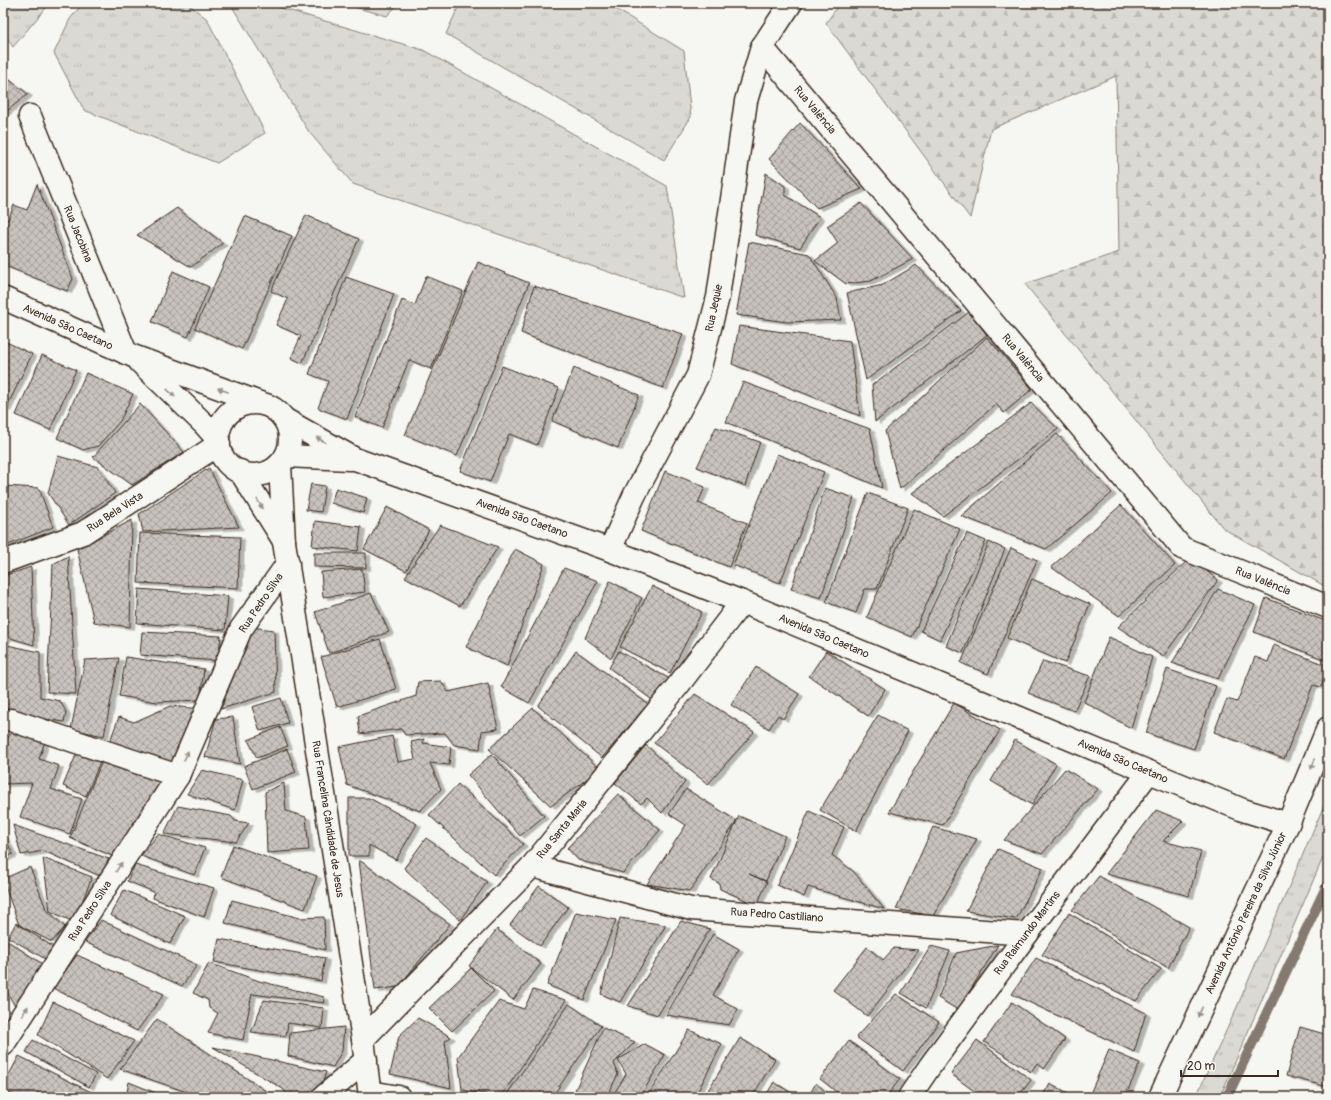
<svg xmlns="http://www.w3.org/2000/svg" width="1331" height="1100" viewBox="0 0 1331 1100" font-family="Pangolin,sans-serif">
  <defs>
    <pattern id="grass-tufts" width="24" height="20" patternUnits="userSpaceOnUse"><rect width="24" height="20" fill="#dad9d3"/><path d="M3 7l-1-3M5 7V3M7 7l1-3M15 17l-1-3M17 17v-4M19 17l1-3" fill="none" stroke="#bcbab5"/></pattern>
    <pattern id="forest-firs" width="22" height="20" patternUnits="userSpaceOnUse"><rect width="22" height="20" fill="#dad9d3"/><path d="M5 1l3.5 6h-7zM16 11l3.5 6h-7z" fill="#bcbab5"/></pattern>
    <pattern id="building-cross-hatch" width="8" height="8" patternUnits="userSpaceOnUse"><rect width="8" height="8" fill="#c8c3be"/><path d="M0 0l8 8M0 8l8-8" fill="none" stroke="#a49f9a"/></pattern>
    <filter id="shadow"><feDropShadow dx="4.5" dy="2.5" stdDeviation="0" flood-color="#0004"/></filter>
  </defs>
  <rect width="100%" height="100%" fill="#f6f6f2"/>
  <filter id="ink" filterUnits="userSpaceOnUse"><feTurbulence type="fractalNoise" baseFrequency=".025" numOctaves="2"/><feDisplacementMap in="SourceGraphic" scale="8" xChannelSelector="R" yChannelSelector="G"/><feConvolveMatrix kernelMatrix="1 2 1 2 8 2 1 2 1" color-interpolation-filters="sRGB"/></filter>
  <g filter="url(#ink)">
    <!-- grass -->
    <g fill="url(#grass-tufts)" stroke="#8a8278">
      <polygon points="3,3 50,3 13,47 3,32"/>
      <polygon points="83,3 187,3 207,19 265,133 217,163 84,110 54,53 70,19"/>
      <polygon points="230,3 264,3 423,50 667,186 684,298 353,184 309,132"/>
      <polygon points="339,3 399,3 387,16"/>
      <polygon points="460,3 606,3 684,51 691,117 664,160 446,34"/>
      <polygon points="1328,796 1328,846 1220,1097 1196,1097 1237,1007"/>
    </g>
    <!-- forest -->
    <polygon fill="url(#forest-firs)" stroke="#8a8278" points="840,3 1328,3 1328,588 1224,529 1025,284 1119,252 1116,76 991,129 970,218 826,23"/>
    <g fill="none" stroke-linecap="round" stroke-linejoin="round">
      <!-- stream -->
      <polyline stroke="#857a71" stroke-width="10" points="1227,1097 1328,883"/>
    </g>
    <!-- building -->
    <g fill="url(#building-cross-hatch)" stroke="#3b2a1e" filter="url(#shadow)">
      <polygon points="3,75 28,94 3,114"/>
      <polygon points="800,123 862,189 817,208 769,159"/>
      <polygon points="766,173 785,186 785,195 820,217 800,248 755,235"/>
      <polygon points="37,184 73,279 67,291 3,265 3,218 8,220 14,205 27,210"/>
      <polygon points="861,203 913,259 871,281 846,284 815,261 838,243 827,226"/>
      <polygon points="177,208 223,243 191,267 137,235"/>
      <polygon points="306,215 359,239 302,363 291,358 301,336 276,325 288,299 271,291"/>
      <polygon points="245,216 292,236 242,349 195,328"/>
      <polygon points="749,242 809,254 837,298 841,320 787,322 736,315"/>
      <polygon points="478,262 529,283 457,456 405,435"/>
      <polygon points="916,265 961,311 866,380 847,293 883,285"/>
      <polygon points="173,271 209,287 188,337 152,322"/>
      <polygon points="426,276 463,291 431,369 409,360 382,428 355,417 402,300 415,305"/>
      <polygon points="346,277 394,294 347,419 318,408 328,381 309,374"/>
      <polygon points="534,286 683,334 663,388 521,333"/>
      <polygon points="969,312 987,335 875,422 872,385"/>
      <polygon points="739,326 850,341 860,416 732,364"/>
      <polygon points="987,337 1032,389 1004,413 996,404 900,489 885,431"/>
      <polygon points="4,341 32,354 6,409 3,407"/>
      <polygon points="42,355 76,370 50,430 16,415"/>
      <polygon points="502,366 559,388 537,445 509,434 490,482 460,471"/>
      <polygon points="574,368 639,395 618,448 552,421"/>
      <polygon points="86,373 133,394 120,421 98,446 83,450 57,438"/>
      <polygon points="743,382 870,429 882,488 726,422"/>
      <polygon points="1031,403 1058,429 943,516 912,493"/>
      <polygon points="140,404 184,452 132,485 93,457"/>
      <polygon points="716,427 760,442 745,486 697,467"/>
      <polygon points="1057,434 1112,493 1046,549 961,516"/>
      <polygon points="777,454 824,472 780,583 733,565"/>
      <polygon points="58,456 98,467 115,493 69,525 48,493"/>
      <polygon points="209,468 239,527 143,532 139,514"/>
      <polygon points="665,471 705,487 698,503 747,523 729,567 641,531"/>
      <polygon points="311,484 325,486 321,512 306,510"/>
      <polygon points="3,486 39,488 53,527 3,547"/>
      <polygon points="336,488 367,498 363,513 331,503"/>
      <polygon points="825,488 854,498 821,598 791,589"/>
      <polygon points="868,493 908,508 877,589 865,589 856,613 826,602"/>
      <polygon points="1121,505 1175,565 1119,616 1051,567"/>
      <polygon points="387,507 429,530 406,571 364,549"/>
      <polygon points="914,509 960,529 912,637 867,617"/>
      <polygon points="132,520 130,627 94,622 77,549"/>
      <polygon points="315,521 361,527 358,551 312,546"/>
      <polygon points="440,525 498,547 460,606 405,577"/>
      <polygon points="140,533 240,537 238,588 138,583"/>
      <polygon points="967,533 986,541 940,640 921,631"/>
      <polygon points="989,542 1005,549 963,653 946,646"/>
      <polygon points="1011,548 1037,560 988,674 961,663"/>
      <polygon points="515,549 544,564 507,666 466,647"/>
      <polygon points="314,553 366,553 366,568 314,567"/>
      <polygon points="68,556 76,694 47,692 53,564"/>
      <polygon points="1190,558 1218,580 1163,657 1118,627"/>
      <polygon points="31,567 34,645 7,637 3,645 3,576"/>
      <polygon points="564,568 598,581 529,703 501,687"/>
      <polygon points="362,569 365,592 323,597 321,572"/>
      <polygon points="1032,579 1090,604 1065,663 1007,638"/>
      <polygon points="610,581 642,598 611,658 585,638"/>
      <polygon points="652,586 702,612 670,673 620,647"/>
      <polygon points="139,589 228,596 225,630 137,623"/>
      <polygon points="1218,589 1255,605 1218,679 1172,663"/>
      <polygon points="371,593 389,632 329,653 315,612"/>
      <polygon points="1266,598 1328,622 1328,661 1254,632"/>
      <polygon points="251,627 274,630 276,692 221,709"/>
      <polygon points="142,632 221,636 218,661 140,655"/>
      <polygon points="1109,637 1152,657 1131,728 1084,702"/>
      <polygon points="380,639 396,689 337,707 321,657"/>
      <polygon points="7,645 40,652 40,697 60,701 66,712 64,722 3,712 3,671"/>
      <polygon points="1274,645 1328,666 1321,687 1313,685 1284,759 1214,732 1227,699 1237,702 1255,657 1268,662"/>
      <polygon points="576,651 648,704 602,758 538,706"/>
      <polygon points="619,651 670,679 655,702 609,668"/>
      <polygon points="826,651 885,689 868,716 809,676"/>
      <polygon points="126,657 204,669 200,700 157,702 119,696"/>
      <polygon points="119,658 104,736 71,729 85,660"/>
      <polygon points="1043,661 1090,676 1074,711 1028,693"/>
      <polygon points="756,667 799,694 783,719 778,715 769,729 731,705"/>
      <polygon points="1167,669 1216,686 1194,749 1146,733"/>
      <polygon points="441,681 448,692 488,683 498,729 482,731 480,749 454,745 445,733 405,735 401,729 360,734 358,716 416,696 418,682"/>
      <polygon points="695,694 754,732 708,784 654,743"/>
      <polygon points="281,698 288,723 260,731 252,707"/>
      <polygon points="954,703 1000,730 943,825 889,812"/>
      <polygon points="170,706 202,709 178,773 108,746 119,717 134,722"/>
      <polygon points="533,708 600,769 551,806 489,749"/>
      <polygon points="878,715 908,731 856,831 820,810"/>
      <polygon points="233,717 240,764 205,757 216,719"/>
      <polygon points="280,727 288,746 257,758 248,740"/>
      <polygon points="14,730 45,741 39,759 59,766 51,789 82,799 70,834 20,817 32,783 3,784 3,744"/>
      <polygon points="392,736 398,762 415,759 411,742 424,739 423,743 451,747 449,765 430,763 441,789 420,811 347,785 339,747"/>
      <polygon points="1015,740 1056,764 1032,805 991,781"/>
      <polygon points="646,745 685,782 662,813 647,798 641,804 615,783"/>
      <polygon points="79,748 102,757 86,796 63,786"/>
      <polygon points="287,749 296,772 253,789 244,766"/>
      <polygon points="105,754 164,779 117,858 70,838"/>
      <polygon points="492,754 544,816 520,836 468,775"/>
      <polygon points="1065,769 1098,789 1042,854 1004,840"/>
      <polygon points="202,770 243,780 235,810 187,794"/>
      <polygon points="284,783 286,811 306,817 309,850 267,853 265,792"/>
      <polygon points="458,784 523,844 494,875 429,815"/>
      <polygon points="686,789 737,821 690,891 647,884 686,825 669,814"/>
      <polygon points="618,794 660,830 623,873 578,860 567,848"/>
      <polygon points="349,798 369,798 417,824 396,860 369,845 369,856 349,856"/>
      <polygon points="178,806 231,816 235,821 249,823 236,842 164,834"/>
      <polygon points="1156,810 1183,821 1163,841 1201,851 1189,896 1106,874"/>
      <polygon points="809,811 844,827 832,855 854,872 884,909 808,887 804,897 777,885"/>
      <polygon points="739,816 785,836 766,881 749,874 767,882 757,905 720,889 719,883 711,879"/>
      <polygon points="13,825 109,859 100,876 44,851 21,855"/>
      <polygon points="933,827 977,839 933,916 896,909"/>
      <polygon points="3,834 13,854 3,859"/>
      <polygon points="158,834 205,848 194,875 141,856"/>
      <polygon points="426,838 487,882 460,920 404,868"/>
      <polygon points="233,845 317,876 305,909 221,877"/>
      <polygon points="998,849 1043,868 1016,919 966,911"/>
      <polygon points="43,858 92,877 74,922 50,911"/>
      <polygon points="359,860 450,924 398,987 375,990"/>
      <polygon points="135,865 214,888 204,917 153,898 154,892 127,881"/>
      <polygon points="30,867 46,909 65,927 52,942 19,925 3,881 3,879"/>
      <polygon points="1099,876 1189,927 1168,968 1072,910"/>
      <polygon points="539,886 568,907 540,946 510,925"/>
      <polygon points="124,890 185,916 170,944 110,915"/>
      <polygon points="232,900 300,918 324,917 325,950 225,923"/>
      <polygon points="576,912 616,920 584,1000 547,985"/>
      <polygon points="1069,913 1161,969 1136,1001 1042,955"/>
      <polygon points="620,918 666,925 620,1002 601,994"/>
      <polygon points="101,920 197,965 182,986 85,942"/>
      <polygon points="681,921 710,929 658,1015 628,1006"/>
      <polygon points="16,923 55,948 47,960 8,937"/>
      <polygon points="497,929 541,964 513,1000 469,966"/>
      <polygon points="713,934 739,949 713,995 738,1009 729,1025 666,1015"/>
      <polygon points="3,938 47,967 17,1010 3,985"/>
      <polygon points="219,939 325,958 321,981 214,962"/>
      <polygon points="998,945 958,1010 938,998 956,953"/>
      <polygon points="931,946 950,951 926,1008 901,993"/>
      <polygon points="867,947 883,960 894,948 919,950 867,1016 833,990"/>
      <polygon points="77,955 164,994 137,1031 53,988"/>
      <polygon points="1036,958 1146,1013 1134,1052 1012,994"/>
      <polygon points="209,963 259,981 324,997 325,1003 252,994 243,1040 208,1033 218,1013 209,1008 208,1000 193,993"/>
      <polygon points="471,968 494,991 452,1031 429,1008"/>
      <polygon points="533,990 566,1000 501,1097 462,1090 458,1057 499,1001 524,1009"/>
      <polygon points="896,994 939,1022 903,1071 856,1037"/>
      <polygon points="264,1000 324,1008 322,1028 288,1023 286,1036 251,1032"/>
      <polygon points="53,1002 134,1041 107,1079 38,1035"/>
      <polygon points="1012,1002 1065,1039 1044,1069 1037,1063 1031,1072 984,1042"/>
      <polygon points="569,1004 601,1026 552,1097 505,1097"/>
      <polygon points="418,1018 451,1037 445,1041 451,1088 390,1074 399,1036"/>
      <polygon points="157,1019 275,1097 201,1097 120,1069"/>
      <polygon points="344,1027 342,1051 333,1067 288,1056 290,1033"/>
      <polygon points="1300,1027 1328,1035 1328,1087 1286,1076"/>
      <polygon points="603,1028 635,1042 614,1063 618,1074 607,1097 572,1097"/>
      <polygon points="689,1030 722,1044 695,1097 647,1097"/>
      <polygon points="740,1038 775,1059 752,1097 704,1097"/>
      <polygon points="33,1040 96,1074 89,1087 26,1052"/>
      <polygon points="977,1040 1031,1080 1018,1097 982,1097 951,1074"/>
      <polygon points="849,1041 900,1079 886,1097 843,1097 820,1079"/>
      <polygon points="645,1044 665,1055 640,1097 612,1097 626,1074 618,1060"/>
      <polygon points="213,1047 326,1072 323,1082 304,1097 289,1097 283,1089"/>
      <polygon points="1109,1050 1140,1063 1125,1097 1092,1097 1089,1096"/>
      <polygon points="19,1056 93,1093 92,1097 18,1097 3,1091 3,1086"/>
      <polygon points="129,1082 166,1097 126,1097"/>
      <polygon points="774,1082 798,1097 765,1097"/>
      <polygon points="816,1083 831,1097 808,1097"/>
      <polygon points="1050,1083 1075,1097 1042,1097"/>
      <polygon points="946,1091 956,1097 941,1097"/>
    </g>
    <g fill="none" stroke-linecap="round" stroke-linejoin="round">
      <defs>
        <g id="minor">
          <polyline points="762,47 1182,548 1328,607"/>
          <polyline points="30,116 126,353"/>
          <polyline points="3,298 133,356 260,403"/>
          <polyline points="140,362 203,423 212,433 218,437"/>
          <circle cx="254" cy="439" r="36"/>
          <polyline points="284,419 355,459 610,550 742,602 1149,772 1243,810 1288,824"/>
          <polyline points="286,456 350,459"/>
          <polyline points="280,464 284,542 363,1039 370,1097"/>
          <polyline points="240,471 284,541"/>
          <polyline points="610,550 634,496 698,375 718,297 746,101 762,47 791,3"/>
          <polyline points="3,562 83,533 219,444"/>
          <polyline points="11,720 178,776"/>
          <polyline points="532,866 691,909 1027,934"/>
          <polyline points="363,1039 532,866 680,683 742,602"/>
          <polyline points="3,1045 178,776 241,629 288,563"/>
          <polyline points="370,1092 399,1097"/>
          <polyline points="323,1097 366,1060"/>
          <polyline points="909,1097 930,1066 1027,934 1149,772"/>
          <polyline points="1160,1097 1288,824 1328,728"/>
        </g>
      </defs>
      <!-- minor casing -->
      <use href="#minor" stroke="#3b2a1e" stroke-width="25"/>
      <!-- minor -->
      <use href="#minor" stroke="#f6f6f2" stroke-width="22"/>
    </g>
    <!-- one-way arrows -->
    <defs><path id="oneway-solid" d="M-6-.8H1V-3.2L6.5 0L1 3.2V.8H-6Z"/></defs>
    <g fill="#989088">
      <use href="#oneway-solid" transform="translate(223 390) rotate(-159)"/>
      <use href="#oneway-solid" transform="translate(171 393) rotate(44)"/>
      <use href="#oneway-solid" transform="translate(321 440) rotate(-151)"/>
      <use href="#oneway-solid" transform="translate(260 504) rotate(58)"/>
      <use href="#oneway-solid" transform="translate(186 756) rotate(-67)"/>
      <use href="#oneway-solid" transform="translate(1313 764) rotate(113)"/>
      <use href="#oneway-solid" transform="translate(119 867) rotate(-57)"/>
      <use href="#oneway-solid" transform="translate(25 1011) rotate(-57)"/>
      <use href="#oneway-solid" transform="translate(1200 1012) rotate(115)"/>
    </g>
  </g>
  <g text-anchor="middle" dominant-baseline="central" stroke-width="3.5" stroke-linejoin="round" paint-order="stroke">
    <!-- street labels -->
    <g font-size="11" fill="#3b2a1e" stroke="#f6f6f2">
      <text transform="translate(815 110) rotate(50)">Rua Valência</text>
      <text transform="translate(78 234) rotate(68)">Rua Jacobina</text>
      <text transform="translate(714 308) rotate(-78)">Rua Jequie</text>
      <text transform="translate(68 327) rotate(24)">Avenida São Caetano</text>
      <text transform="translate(1023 358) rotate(50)">Rua Valência</text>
      <text transform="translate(115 512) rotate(-33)">Rua Bela Vista</text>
      <text transform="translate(522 518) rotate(20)">Avenida São Caetano</text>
      <text transform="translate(1263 581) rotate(22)">Rua Valência</text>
      <text transform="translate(261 603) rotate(-56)">Rua Pedro Silva</text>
      <text transform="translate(824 636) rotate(23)">Avenida São Caetano</text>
      <text transform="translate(1123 761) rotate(23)">Avenida São Caetano</text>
      <text transform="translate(328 819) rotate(81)">Rua Francelina Cândidade de Jesus</text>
      <text transform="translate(562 829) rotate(-51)">Rua Santa Maria</text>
      <text transform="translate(90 911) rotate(-57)">Rua Pedro Silva</text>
      <text transform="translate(1246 913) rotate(-65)">Avenida Antônio Pereira da Silva Júnior</text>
      <text transform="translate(777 915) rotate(4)">Rua Pedro Castiliano</text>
      <text transform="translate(1027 933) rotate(-53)">Rua Raimundo Martins</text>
    </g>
  </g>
  <!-- margin -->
  <rect width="1331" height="1100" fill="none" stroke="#f6f6f2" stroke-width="16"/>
  <rect x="8" y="8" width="1315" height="1084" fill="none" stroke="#3b2a1e" stroke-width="1.5" filter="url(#ink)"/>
  <!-- scale -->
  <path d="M1181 1070v6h97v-6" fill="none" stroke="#3b2a1e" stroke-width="2"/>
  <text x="1187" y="1070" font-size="12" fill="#3b2a1e" stroke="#f6f6f2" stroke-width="3" paint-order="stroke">20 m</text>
</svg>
